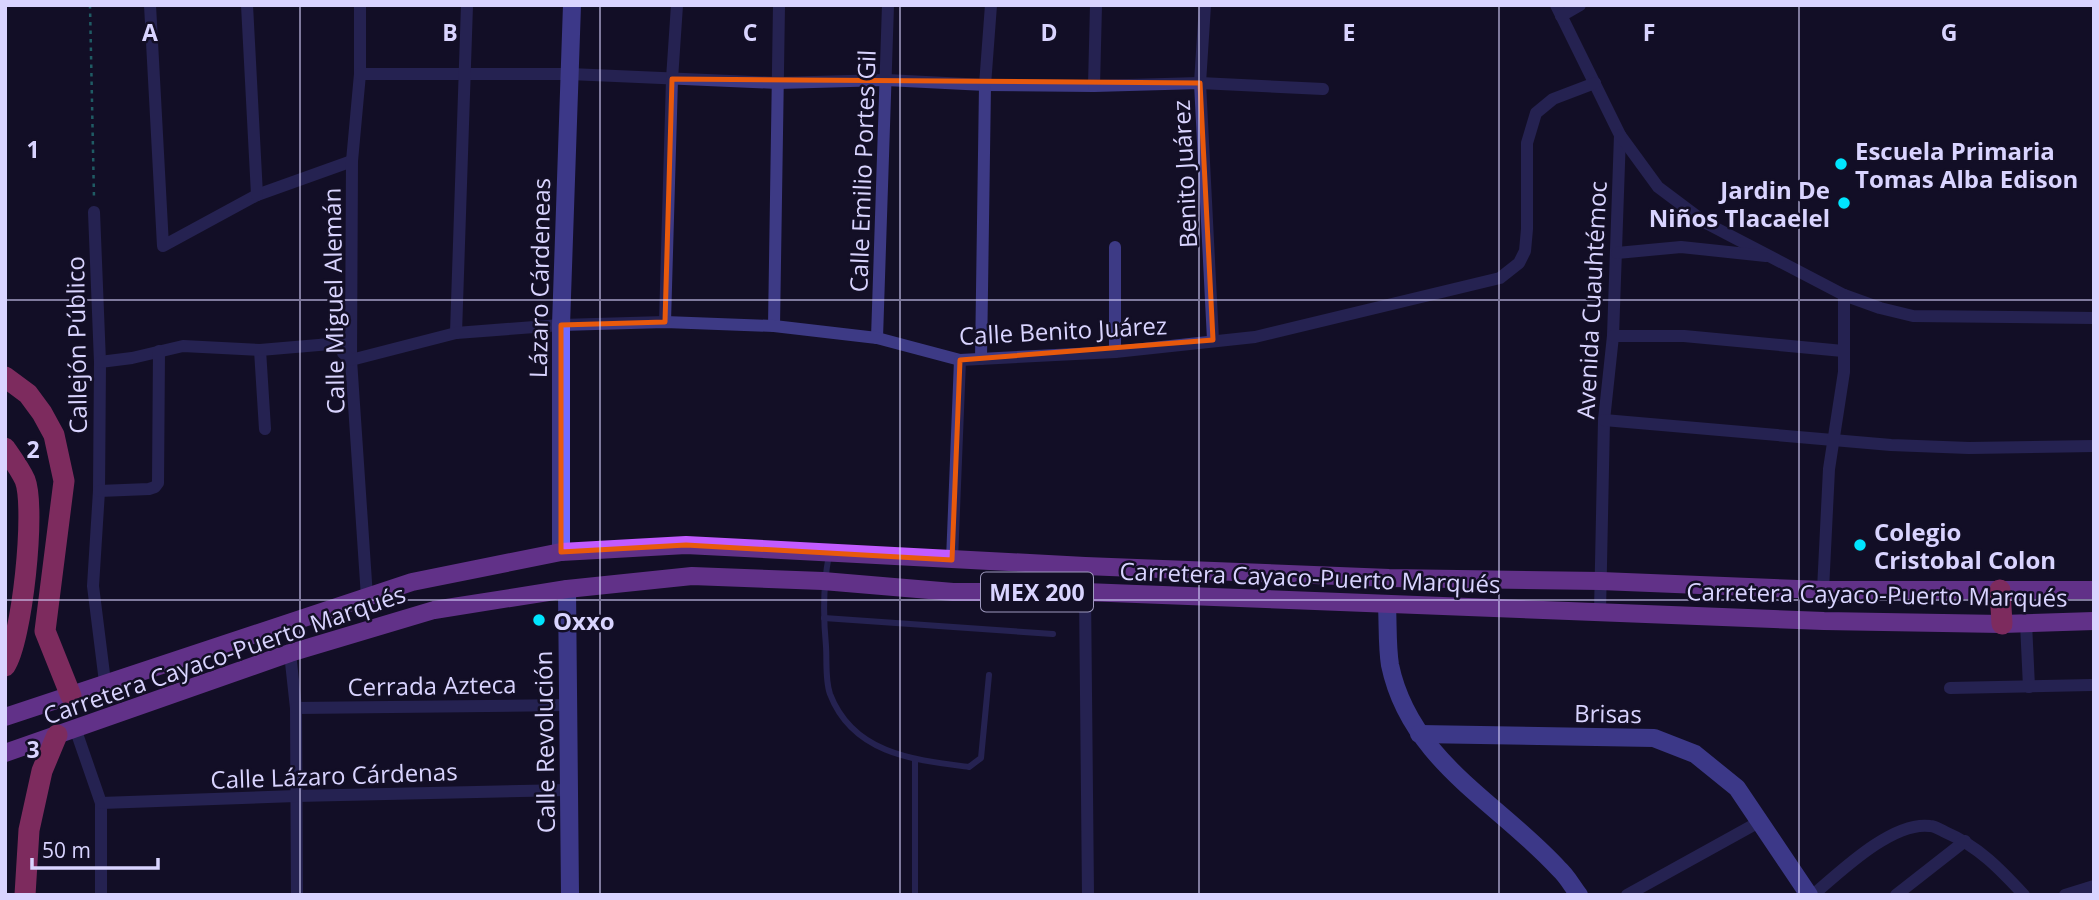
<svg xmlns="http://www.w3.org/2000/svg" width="2099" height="900" viewBox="0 0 2099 900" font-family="'Open Sans',sans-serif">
  <rect width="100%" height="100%" fill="#130f26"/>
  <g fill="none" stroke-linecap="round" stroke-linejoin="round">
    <!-- path -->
    <polyline stroke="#2fb8b0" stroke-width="2.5" stroke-dasharray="3.5 5" stroke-linecap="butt" points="90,5 94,198"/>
    <!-- lane -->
    <g stroke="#3d3a85" stroke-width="6">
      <path d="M 829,555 C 823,585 823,615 826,646 C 827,661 825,680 830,694 C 853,754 914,760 969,767 L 981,758 L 989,675"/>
      <polyline points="824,618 1053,634"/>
      <polyline points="915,760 915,895"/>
    </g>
    <!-- street -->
    <g stroke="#3d3a85" stroke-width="12">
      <polyline points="150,5 163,246 257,195 352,161"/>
      <polyline points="247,5 257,195"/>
      <polyline points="360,5 360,74 352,161 351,360 367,597"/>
      <polyline points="1205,5 1200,83 1213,340"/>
      <polyline points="1556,5 1620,135 1613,336 1604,420 1600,612"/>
      <polyline points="1561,16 1580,5"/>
      <polyline points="360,74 570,74 778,83 886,80 985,85 1094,86 1200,83 1323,89"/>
      <polyline points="1094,86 1096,5"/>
      <polyline points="1620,135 1658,187 1706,223 1844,295 1880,308 1913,316 2094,318"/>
      <polyline points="94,212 100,362 99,491 93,586 105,682"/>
      <polyline points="1617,253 1681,247 1766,256"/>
      <polyline points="665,322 672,79 677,5"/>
      <polyline points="774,326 779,5"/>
      <polyline points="456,333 467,5"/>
      <polyline points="1613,336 1684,336 1843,351"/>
      <polyline points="877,338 888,5"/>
      <polyline points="260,350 265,429"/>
      <polyline points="1115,352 1115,247"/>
      <polyline points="981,359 985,85 991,5"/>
      <polyline points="100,362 132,358 183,346 260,350 342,343 343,353 351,360 456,333 561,325 665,322 774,326 877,338 960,360 1115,352 1255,337 1500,278 1519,263 1525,251 1527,229 1527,143 1536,113 1553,99 1595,83"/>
      <polyline points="1604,420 1891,445 1969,448 2094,446"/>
      <polyline points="99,491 149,489 155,487 158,483 159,351"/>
      <polyline points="952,560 960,360"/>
      <polyline points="1823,590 1829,469 1844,372 1844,295"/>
      <polyline points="1085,592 1088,895"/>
      <polyline points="2026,623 2029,687"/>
      <polyline points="290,653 296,708 297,895"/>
      <polyline points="1950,688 2091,685"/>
      <polyline points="296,708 569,705"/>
      <polyline points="75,728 101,803 101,895"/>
      <polyline points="101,803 296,796 569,790"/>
      <polyline points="1627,895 1759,822"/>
      <path d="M 1813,895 C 1840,872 1892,821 1930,826 C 1935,826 1941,830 1945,832 C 1978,846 2000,869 2024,895"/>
      <polyline points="1896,895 1965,841"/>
      <polyline points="2065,895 2094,886"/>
    </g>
    <!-- secondary -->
    <g stroke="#6f6bff" stroke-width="18">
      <polyline points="561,552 561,325 572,5"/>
      <polyline points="567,589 570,895"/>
      <path d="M 1387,606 C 1388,625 1387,646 1390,665 C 1410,761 1498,802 1559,869 C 1567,876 1572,886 1579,895"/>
      <polyline points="1419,734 1654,738 1695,754 1737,788 1809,895"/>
    </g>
    <!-- primary -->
    <g stroke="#c25bff" stroke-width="18">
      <polyline points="5,717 412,582 561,552 686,545 1085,566 1389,578 1601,581 1823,590 2094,590"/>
      <polyline points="5,753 290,653 434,610 567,589 692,576 823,581 953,592 1085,592 1824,621 2002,624 2094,621"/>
    </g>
    <!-- highway -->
    <g stroke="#ff4fa3" stroke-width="21">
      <polyline points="5,377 28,394 42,413 54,435 64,481 45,631 71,696"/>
      <path d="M 5,448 C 12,458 20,469 25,480 C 36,508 22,641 5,666"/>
      <polyline points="2000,590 2002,624"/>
      <polyline points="25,895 29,830 42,771 57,735"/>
    </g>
  </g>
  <!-- marked area -->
  <path d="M0 0H2099V900H0ZM 672,79 L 1200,83 L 1213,340 L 960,360 L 952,560 L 686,545 L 561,552 L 561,325 L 665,322 Z" fill="#130f26" fill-opacity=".55" fill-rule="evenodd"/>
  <path fill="none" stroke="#e8590c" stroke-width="5" stroke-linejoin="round" d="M 672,79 L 1200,83 L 1213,340 L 960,360 L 952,560 L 686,545 L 561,552 L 561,325 L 665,322 Z"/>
  <!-- grid -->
  <path fill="none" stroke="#d9d4ff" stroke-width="2" stroke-opacity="0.55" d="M 300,5 L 300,895M 600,5 L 600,895M 900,5 L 900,895M 1199,5 L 1199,895M 1499,5 L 1499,895M 1799,5 L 1799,895M 5,300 L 2094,300M 5,600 L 2094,600"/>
  <!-- markers -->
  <g fill="#00e5ff" stroke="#130f26" stroke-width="2.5">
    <circle cx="1841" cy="164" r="7"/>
    <circle cx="1844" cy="203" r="7"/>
    <circle cx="1860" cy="545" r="7"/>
    <circle cx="539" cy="620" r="7"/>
  </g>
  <g text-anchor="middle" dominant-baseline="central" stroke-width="5" stroke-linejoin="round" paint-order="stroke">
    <!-- shield labels -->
    <rect fill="#130f26" stroke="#9e99be" stroke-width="2" x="981" y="572.5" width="112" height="39" rx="5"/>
    <g font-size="23" font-weight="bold" fill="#d9d4ff">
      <text x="1037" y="592">MEX 200</text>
    </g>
    <!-- poi labels -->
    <g font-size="24" font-weight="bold" fill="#d9d4ff" stroke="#130f26" text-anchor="start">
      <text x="1855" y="150">Escuela Primaria<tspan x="1855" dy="28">Tomas Alba Edison</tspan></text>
      <text x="1830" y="189" text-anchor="end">Jardin De<tspan x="1830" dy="28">Niños Tlacaelel</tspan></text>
      <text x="1874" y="531">Colegio<tspan x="1874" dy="28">Cristobal Colon</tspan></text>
      <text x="553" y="620">Oxxo</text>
    </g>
    <!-- street labels -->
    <g font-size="24" fill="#d9d4ff" stroke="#130f26">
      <text transform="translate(862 171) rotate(-88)">Calle Emilio Portes Gil</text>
      <text transform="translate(1184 174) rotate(-93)">Benito Juárez</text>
      <text transform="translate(539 278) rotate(-89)">Lázaro Cárdeneas</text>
      <text transform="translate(1591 300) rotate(-87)">Avenida Cuauhtémoc</text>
      <text transform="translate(333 301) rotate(-91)">Calle Miguel Alemán</text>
      <text transform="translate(1063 330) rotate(-3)">Calle Benito Juárez</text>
      <text transform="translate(76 345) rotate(-91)">Callejón Público</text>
      <text transform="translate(1310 577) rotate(2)">Carretera Cayaco-Puerto Marqués</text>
      <text transform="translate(1877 594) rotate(1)">Carretera Cayaco-Puerto Marqués</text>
      <text transform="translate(224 654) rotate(-19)">Carretera Cayaco-Puerto Marqués</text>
      <text transform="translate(432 685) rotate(-1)">Cerrada Azteca</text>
      <text transform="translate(1608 713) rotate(1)">Brisas</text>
      <text transform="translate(544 742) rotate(-91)">Calle Revolución</text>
      <text transform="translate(334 775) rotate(-2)">Calle Lázaro Cárdenas</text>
    </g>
  </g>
  <g font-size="23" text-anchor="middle" font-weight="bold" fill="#d9d4ff" stroke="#130f26" stroke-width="5" stroke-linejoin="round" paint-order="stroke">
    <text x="150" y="41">A</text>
    <text x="450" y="41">B</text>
    <text x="750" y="41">C</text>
    <text x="1049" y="41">D</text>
    <text x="1349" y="41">E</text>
    <text x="1649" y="41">F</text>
    <text x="1949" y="41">G</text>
    <text x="33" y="158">1</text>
    <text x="33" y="458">2</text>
    <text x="33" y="758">3</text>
  </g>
  <!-- border -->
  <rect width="2099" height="900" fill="none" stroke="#d9d4ff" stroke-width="14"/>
  <!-- scale -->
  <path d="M32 858v10h126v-10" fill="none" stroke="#d9d4ff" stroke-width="3.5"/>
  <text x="42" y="858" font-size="21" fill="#d9d4ff" stroke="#130f26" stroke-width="5" paint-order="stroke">50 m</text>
</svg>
